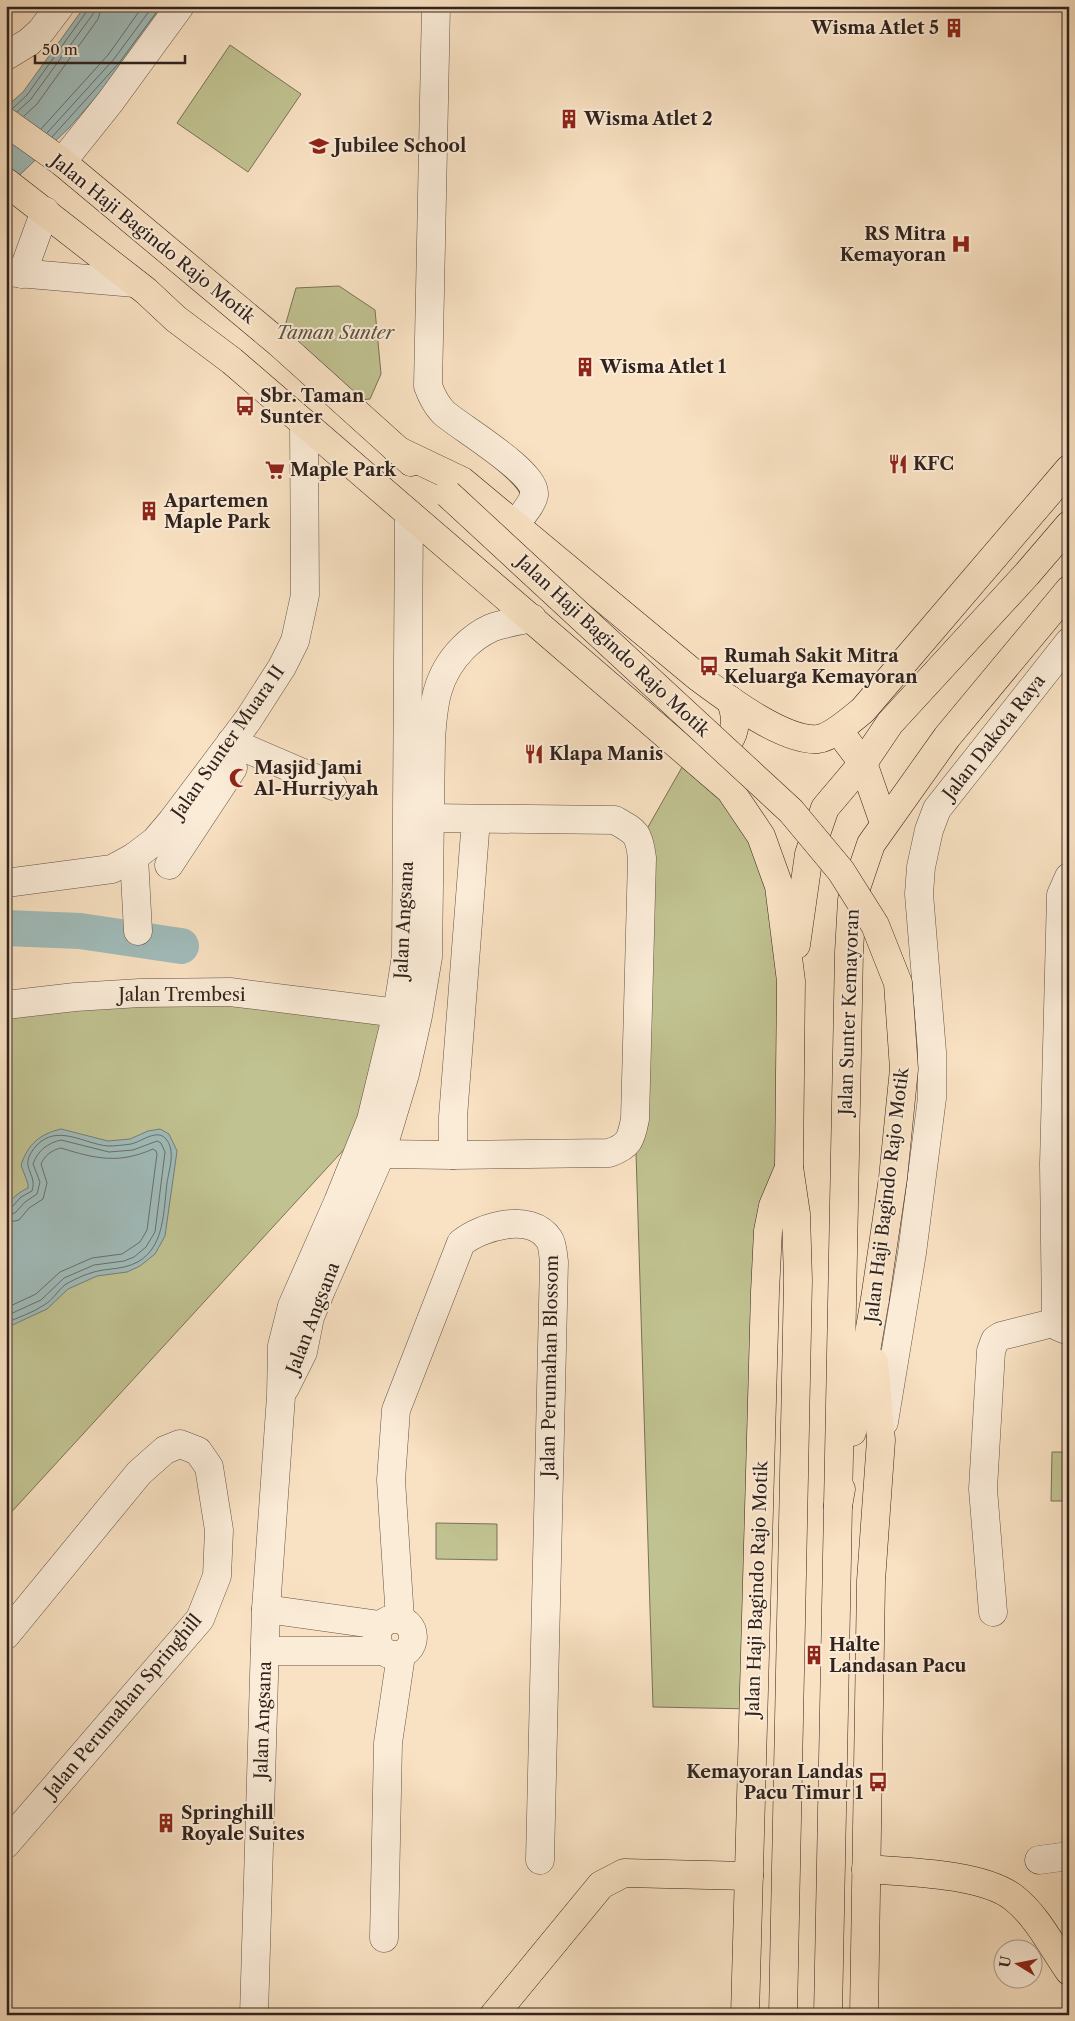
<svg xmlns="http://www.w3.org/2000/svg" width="1075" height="2021" viewBox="0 0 1075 2021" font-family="'Libre Caslon Text',serif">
  <rect width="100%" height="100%" fill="#f9e2c3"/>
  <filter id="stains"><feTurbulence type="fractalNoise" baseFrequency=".004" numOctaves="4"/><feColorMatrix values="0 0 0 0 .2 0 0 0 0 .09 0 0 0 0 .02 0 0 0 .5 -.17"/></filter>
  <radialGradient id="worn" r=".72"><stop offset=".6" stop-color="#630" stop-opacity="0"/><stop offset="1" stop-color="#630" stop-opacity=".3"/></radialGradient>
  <!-- green -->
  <g fill="#c1c291" stroke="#787257">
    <polygon points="230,45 301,94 248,172 177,123"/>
    <polygon points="339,286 375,310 381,374 370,399 349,401 281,340 296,288"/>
    <polygon points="689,755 730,790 779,886 789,1167 768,1231 754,1709 653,1707 635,1119 640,841"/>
    <polygon points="75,997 397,1013 371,1120 6,1518 6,1005"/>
    <polygon points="1052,1452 1069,1452 1069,1501 1051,1501"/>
    <polygon points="436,1523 497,1524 497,1560 436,1559"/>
  </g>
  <!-- water -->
  <g fill="#a0bcbb" stroke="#737e7c">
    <polygon points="85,6 167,6 123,66 69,128 6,188 6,107 23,92"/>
    <path d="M 61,1129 L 108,1141 L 130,1139 L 148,1131 L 160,1129 L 169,1134 L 177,1151 L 165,1236 L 155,1254 L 140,1266 L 127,1272 L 97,1276 L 68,1289 L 47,1309 L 6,1328 L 6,1209 C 11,1198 18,1193 28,1188 L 28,1184 L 21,1165 C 28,1144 40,1134 61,1129 Z"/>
  </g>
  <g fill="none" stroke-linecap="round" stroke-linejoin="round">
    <!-- shore -->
    <g stroke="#686f6c" stroke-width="1">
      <polyline points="12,109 27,95 87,11 88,6"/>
      <polyline points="17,112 31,99 93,14 95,6"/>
      <polyline points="24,116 37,104 98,19 102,6"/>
      <polyline points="41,129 108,55 143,6"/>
      <polyline points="47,133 114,59 153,6"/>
      <polyline points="52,137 119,63 161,6"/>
      <path d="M 6,1209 L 11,1208 L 21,1197 L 32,1191 C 38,1172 17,1168 36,1146 C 57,1123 84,1144 108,1146 C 115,1146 124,1145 131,1144 C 141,1142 157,1128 166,1139 C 176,1151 169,1169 167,1183 C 163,1215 165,1258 124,1267 C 116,1269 106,1269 98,1271 C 88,1273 75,1279 66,1284 C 58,1290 53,1300 44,1305 C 33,1313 18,1317 6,1323"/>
      <path d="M 6,1215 L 15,1213 L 25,1202 L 37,1194 L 40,1182 L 33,1164 C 38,1150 48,1143 61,1140 L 109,1152 L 133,1150 L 157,1141 L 161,1143 L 165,1152 L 155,1232 L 146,1247 L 134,1257 L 124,1261 L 94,1265 L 64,1278 L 41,1300 L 6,1316"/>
      <path d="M 6,1223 L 19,1220 L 29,1208 L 43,1199 L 47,1183 L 41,1164 C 45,1155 52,1150 61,1148 C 96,1159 119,1164 153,1149 L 156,1151 L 157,1154 L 147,1230 L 140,1242 L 122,1254 L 92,1258 L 60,1272 L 36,1294 L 6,1308"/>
    </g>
    <!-- river -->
    <polyline stroke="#a0bcbb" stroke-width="36" points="6,928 80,931 181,946"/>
    <defs>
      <g id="minor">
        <path d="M 436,6 L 428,386 C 432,397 436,405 444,413 C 461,428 537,472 534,495 C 532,505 521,516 515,525"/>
        <polyline points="6,56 29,42 41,31 60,6"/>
        <polyline points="62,162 110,102 180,6"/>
        <polyline points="6,272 135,283"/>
        <polyline points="22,274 45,211"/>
        <polyline points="231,742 333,786"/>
        <path d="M 428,818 L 615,820 C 636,832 639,833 642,858 L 635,1119 C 631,1140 629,1146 609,1153 L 453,1155 L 453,1117 L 476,819"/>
        <polyline points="134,857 138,931"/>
        <polyline points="169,865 233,768"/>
        <polyline points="1069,877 1061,895 1054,1164 1056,1317 1059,1327 1069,1331"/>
        <polyline points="6,883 112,869 134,857 155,841 172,821 248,720 282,667 295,641 305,595 304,423"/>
        <polyline points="6,1005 75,997 140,993 230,992 414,1015"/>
        <polyline points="381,1154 453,1155"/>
        <path d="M 285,1388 L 303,1352 L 310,1317 L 322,1288 L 381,1154 L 405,1074 L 418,1016 L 428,957 L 431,741 C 433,705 436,675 463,648 C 471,640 480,633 491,628 C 504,623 518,621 532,618"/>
        <polyline points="884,1422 912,1253 932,1098 932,1052 919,894 921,867 929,830 937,809 1069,642"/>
        <polyline points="266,1609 380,1625"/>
        <polyline points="993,1612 983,1489 991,1351 995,1340 1001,1336 1057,1322"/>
        <circle cx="395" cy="1637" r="18"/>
        <path d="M 400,1619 L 391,1480 L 396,1410 L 461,1243 C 482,1226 531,1212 549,1239 C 553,1245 553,1255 554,1262 L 540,1860"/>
        <polyline points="6,1635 139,1473 165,1450 180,1444 198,1451 209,1467 219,1530 217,1576 200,1619 6,1844"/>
        <polyline points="265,1651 381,1651"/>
        <polyline points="1039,1860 1069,1856"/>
        <polyline points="384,1938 388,1743 401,1655"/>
        <polyline points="254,2015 266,1609 281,1396 282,1346 292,1306 338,1202 371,1120 397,1013 406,956 409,514"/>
      </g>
      <g id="major">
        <polyline points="6,122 62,162 279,343 411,462"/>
        <polyline points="6,182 146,291 176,319 232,361 730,790 761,836 779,886 791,981 789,1167 796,1214 798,1280 783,2015"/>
        <path d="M 397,450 L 462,481 L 698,677 C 725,697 784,742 818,739 C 832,737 852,719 863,710 L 1069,469"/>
        <polyline points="838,730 863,763 884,823"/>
        <path d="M 701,756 C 731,753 742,726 730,700"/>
        <polyline points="796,945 809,854 825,808 863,763 890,723 1027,574 1069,525"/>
        <polyline points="852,1432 875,1299"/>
        <polyline points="838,1506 849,952 852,900 871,844 947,737 1069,590"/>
        <path d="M 866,1869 C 906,1872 983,1873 1014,1898 C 1038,1917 1052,1947 1069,1971"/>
        <polyline points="494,2015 601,1885 624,1873 749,1876"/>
        <polyline points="745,2015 765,1292 768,1231 773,1206 789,1168"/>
        <polyline points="828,2015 838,1506 841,1489"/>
        <polyline points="864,2015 871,1581 881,1440 874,1362"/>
      </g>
    </defs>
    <!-- minor casing -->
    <use href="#minor" stroke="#625246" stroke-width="29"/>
    <!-- major casing -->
    <use href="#major" stroke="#30221d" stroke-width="29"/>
    <!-- minor -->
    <use href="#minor" stroke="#fbecd8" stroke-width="28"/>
    <!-- major -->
    <use href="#major" stroke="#f9e2c3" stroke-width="28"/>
    <defs>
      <polyline id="major-bridge" points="448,494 791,811 841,871 875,925 898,983 904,1069 893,1178 875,1299"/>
    </defs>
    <!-- major-bridge casing -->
    <use href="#major-bridge" stroke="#30221d" stroke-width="29" stroke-linecap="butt"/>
    <!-- major-bridge -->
    <use href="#major-bridge" stroke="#f9e2c3" stroke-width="28"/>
  </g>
  <!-- icons -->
  <defs>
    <symbol id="building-bare" viewBox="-9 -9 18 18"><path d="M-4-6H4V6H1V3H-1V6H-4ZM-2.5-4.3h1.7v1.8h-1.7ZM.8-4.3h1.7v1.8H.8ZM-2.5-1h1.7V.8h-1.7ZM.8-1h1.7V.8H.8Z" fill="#8f2418" stroke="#fbecd8" stroke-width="2.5" paint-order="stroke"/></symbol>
    <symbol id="school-bare" viewBox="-9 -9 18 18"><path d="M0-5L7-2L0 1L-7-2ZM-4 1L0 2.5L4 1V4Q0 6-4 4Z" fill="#8f2418" stroke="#fbecd8" stroke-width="2.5" paint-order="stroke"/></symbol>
    <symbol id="hospital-bare" viewBox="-9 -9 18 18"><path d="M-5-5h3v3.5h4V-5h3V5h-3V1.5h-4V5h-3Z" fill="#8f2418" stroke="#fbecd8" stroke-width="2.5" paint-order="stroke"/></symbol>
    <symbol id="bus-bare" viewBox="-9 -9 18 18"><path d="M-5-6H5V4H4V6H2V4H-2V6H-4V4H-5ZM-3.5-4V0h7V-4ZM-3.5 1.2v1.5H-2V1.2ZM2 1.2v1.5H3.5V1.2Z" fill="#8f2418" stroke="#fbecd8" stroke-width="2.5" paint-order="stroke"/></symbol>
    <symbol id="restaurant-bare" viewBox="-9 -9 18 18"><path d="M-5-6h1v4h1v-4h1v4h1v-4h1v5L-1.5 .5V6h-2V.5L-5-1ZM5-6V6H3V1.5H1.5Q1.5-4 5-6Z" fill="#8f2418" stroke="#fbecd8" stroke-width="2.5" paint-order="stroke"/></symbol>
    <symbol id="supermarket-bare" viewBox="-9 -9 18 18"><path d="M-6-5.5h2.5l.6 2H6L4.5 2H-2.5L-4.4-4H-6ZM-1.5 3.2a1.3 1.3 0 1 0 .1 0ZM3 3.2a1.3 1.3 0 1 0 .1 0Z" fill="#8f2418" stroke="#fbecd8" stroke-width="2.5" paint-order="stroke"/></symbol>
    <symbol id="mosque-bare" viewBox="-9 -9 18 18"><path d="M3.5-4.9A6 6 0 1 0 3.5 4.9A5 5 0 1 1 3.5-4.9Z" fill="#8f2418" stroke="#fbecd8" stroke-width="2.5" paint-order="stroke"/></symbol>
  </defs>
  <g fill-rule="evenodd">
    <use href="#building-bare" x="940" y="14" width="28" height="28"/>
    <use href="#building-bare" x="555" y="105" width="28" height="28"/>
    <use href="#school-bare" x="305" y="132" width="28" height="28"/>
    <use href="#hospital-bare" x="947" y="230" width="28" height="28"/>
    <use href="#building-bare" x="571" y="353" width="28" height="28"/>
    <use href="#bus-bare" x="231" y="392" width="28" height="28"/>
    <use href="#restaurant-bare" x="884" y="450" width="28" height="28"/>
    <use href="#supermarket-bare" x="261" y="456" width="28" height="28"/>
    <use href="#building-bare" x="135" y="497" width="28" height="28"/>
    <use href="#bus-bare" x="695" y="652" width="28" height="28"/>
    <use href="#restaurant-bare" x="520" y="740" width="28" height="28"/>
    <use href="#mosque-bare" x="225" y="764" width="28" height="28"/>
    <use href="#building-bare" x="800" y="1641" width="28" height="28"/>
    <use href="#bus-bare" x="864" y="1768" width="28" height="28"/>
    <use href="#building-bare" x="152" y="1809" width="28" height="28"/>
  </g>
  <g text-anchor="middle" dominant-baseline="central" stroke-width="4" stroke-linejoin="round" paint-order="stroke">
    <!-- poi labels -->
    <g font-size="18" font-weight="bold" fill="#30221d" stroke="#fbecd8" text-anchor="start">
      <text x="939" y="28" text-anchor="end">Wisma Atlet 5</text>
      <text x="584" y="119">Wisma Atlet 2</text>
      <text x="334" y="146">Jubilee School</text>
      <text x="946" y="234" text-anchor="end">RS Mitra<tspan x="946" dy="21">Kemayoran</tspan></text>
      <text x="600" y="367">Wisma Atlet 1</text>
      <text x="260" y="396">Sbr. Taman<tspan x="260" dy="21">Sunter</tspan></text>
      <text x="913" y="464">KFC</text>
      <text x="290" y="470">Maple Park</text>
      <text x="164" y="501">Apartemen<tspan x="164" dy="21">Maple Park</tspan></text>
      <text x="724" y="656">Rumah Sakit Mitra<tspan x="724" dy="21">Keluarga Kemayoran</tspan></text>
      <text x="549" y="754">Klapa Manis</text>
      <text x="254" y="768">Masjid Jami<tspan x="254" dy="21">Al-Hurriyyah</tspan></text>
      <text x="829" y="1645">Halte<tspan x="829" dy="21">Landasan Pacu</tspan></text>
      <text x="863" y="1772" text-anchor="end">Kemayoran Landas<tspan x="863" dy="21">Pacu Timur 1</tspan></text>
      <text x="181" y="1813">Springhill<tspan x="181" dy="21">Royale Suites</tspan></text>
    </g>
    <!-- street labels -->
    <g font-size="18" fill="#30221d" stroke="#fbecd8">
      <text transform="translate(153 239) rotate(39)">Jalan Haji Bagindo Rajo Motik</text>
      <text transform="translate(613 646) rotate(43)">Jalan Haji Bagindo Rajo Motik</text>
      <text transform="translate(994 737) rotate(-52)">Jalan Dakota Raya</text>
      <text transform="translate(228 742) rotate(-55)">Jalan Sunter Muara II</text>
      <text transform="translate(404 920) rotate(-87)">Jalan Angsana</text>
      <text x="182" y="995">Jalan Trembesi</text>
      <text transform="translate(849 1012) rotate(-88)">Jalan Sunter Kemayoran</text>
      <text transform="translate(887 1195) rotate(-83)">Jalan Haji Bagindo Rajo Motik</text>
      <text transform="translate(313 1318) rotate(-69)">Jalan Angsana</text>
      <text transform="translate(550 1366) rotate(-89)">Jalan Perumahan Blossom</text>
      <text transform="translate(757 1589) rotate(-88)">Jalan Haji Bagindo Rajo Motik</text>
      <text transform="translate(123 1706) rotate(-50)">Jalan Perumahan Springhill</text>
      <text transform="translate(263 1720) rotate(-88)">Jalan Angsana</text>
    </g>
    <!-- park labels -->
    <g font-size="18" font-style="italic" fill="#5c5240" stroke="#fbecd8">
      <text x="335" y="333">Taman Sunter</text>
    </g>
  </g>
  <!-- margin -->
  <rect width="1075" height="2021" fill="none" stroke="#f9e2c3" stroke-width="25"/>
  <rect x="8" y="8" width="1060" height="2006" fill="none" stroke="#30221d" stroke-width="2.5"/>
  <rect x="12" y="12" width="1050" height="1996" fill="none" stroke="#30221d"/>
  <!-- north arrow -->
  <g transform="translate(1018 1964) rotate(280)"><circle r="24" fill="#fbecd8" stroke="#aa9b8d"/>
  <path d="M0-4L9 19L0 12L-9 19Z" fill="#8f2418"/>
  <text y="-8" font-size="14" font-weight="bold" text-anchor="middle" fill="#30221d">U</text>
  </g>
  <!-- scale -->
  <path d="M35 55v8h150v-8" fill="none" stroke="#30221d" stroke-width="2.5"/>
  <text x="42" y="55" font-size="15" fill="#30221d" stroke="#fbecd8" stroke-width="4" paint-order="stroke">50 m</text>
  <rect width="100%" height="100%" filter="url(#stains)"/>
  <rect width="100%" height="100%" fill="url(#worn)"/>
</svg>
